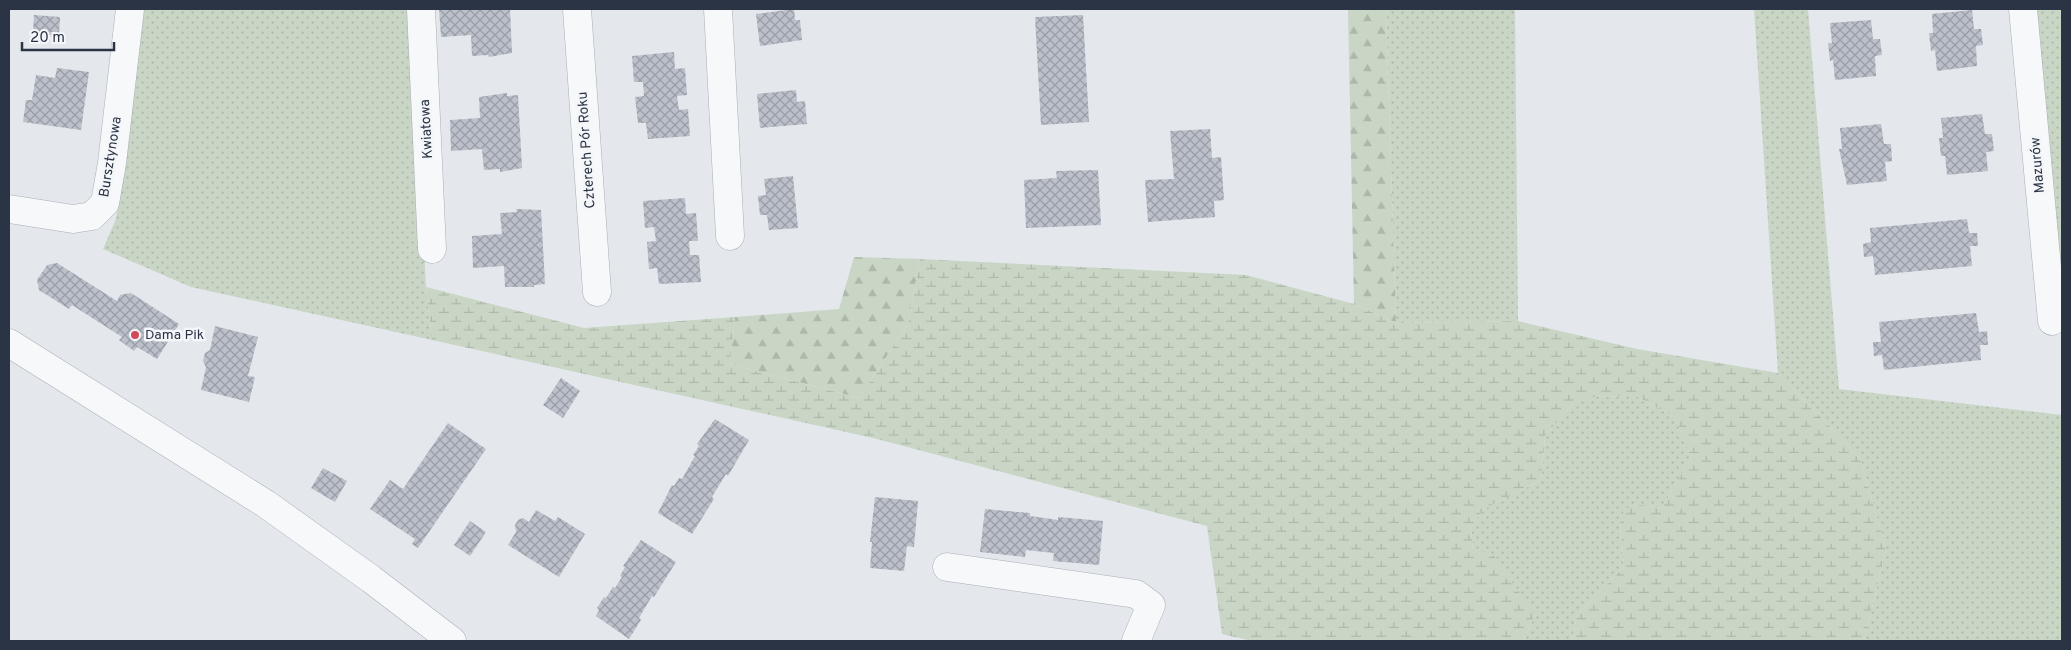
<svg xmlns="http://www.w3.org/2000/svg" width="2071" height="650" viewBox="0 0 2071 650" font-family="Overpass,sans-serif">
  <defs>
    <pattern id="grass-dots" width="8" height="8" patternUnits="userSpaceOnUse" patternTransform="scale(1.25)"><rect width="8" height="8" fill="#c9d6c5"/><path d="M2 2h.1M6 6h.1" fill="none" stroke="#adb8ab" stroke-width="1.8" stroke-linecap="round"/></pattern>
    <pattern id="forest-firs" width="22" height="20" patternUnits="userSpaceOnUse" patternTransform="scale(1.25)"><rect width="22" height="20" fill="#c9d6c5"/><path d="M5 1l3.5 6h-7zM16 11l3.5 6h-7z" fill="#adb8ab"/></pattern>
    <pattern id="wetland-marsh" width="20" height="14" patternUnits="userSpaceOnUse" patternTransform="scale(1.25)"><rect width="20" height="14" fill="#c9d6c5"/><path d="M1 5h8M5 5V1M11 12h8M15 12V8" fill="none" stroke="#adb8ab"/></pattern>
    <pattern id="building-cross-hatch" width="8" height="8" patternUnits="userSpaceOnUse" patternTransform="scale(1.25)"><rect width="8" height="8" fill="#bbc0ca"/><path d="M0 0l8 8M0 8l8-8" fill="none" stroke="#989da6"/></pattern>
  </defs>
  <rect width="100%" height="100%" fill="#e4e7ec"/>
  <!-- grass -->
  <g fill="url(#grass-dots)">
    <polygon points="144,9 412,9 426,287 432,340 191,287 103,249 116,219"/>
    <polygon points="1386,9 1515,9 1518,321 1396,323"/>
    <polygon points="1754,9 1808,9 1839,389 2062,415 2062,641 1864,641 1886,549 1860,458 1778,373"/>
    <polygon points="2037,9 2062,9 2062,276"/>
    <polygon points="1636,396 1675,417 1691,457 1662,508 1636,504 1620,524 1624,567 1577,615 1572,641 1523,641 1535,615 1473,549 1471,527 1484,509 1541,480 1545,436 1573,404 1593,397"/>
  </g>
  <!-- forest -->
  <g fill="url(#forest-firs)">
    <polygon points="1348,9 1386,9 1396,323 1354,304"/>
    <polygon points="854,257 920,259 908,324 859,398 730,364 735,317 839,309"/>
  </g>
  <!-- wetland -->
  <polygon fill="url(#wetland-marsh)" points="920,259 1246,275 1354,304 1396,323 1518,321 1637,349 1778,373 1860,458 1886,549 1864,641 1572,641 1577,615 1624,567 1620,524 1624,510 1636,504 1662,508 1691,457 1675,417 1636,396 1594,397 1573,404 1545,436 1541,480 1484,509 1471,527 1473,549 1493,555 1535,615 1523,641 1252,641 1222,634 1207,526 873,438 432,340 426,287 584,328 735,317 730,364 859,398 908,324"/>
  <!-- building -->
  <g fill="url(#building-cross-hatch)">
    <polygon points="439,9 510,9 512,53 489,57 488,55 472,56 471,35 441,37"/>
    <polygon points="794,9 795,20 800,20 802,40 760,46 756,14"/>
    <polygon points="1972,10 1974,29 1981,29 1983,45 1976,46 1977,66 1937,71 1935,50 1931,51 1929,33 1933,33 1932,14"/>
    <polygon points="34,15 60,17 59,36 33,34"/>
    <polygon points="1083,15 1089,122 1041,125 1035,17"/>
    <polygon points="1871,20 1873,39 1880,39 1882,55 1875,56 1876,76 1835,80 1833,60 1830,61 1828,43 1832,43 1830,23"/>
    <polygon points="674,52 675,69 685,68 687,95 677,96 679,110 688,109 690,136 648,139 646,123 638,123 635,97 644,96 643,82 634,82 632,56"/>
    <polygon points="57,68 89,72 81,130 23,122 26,100 32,100 36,75 55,78"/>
    <polygon points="796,90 797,102 805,101 807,124 760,128 757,94"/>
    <polygon points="507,93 507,96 518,95 522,168 500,172 500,169 484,170 482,149 451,151 450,120 480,118 479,97"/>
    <polygon points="1982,114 1985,134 1992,134 1994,151 1986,152 1988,171 1947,175 1945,156 1941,156 1939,138 1943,138 1941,118"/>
    <polygon points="1881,124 1884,144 1891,144 1892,161 1885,162 1887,181 1847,185 1839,149 1842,149 1840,128"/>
    <polygon points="1210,129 1212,158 1221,157 1224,200 1214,201 1215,217 1148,222 1145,180 1174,179 1170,131"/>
    <polygon points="1098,170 1101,225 1026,228 1024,180 1057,178 1056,171"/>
    <polygon points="793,176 798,228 769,230 767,215 760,215 758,196 766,195 764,179"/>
    <polygon points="685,198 686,214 696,213 698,241 689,241 690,255 699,255 701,282 659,284 657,268 649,269 647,242 656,241 654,227 645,228 643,201"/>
    <polygon points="516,209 541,210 545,284 534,285 534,287 505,287 504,266 473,268 472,236 502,234 500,213 517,212"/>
    <polygon points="1967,219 1969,233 1977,233 1978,246 1970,246 1972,266 1875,275 1873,256 1864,257 1863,244 1871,242 1870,228"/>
    <polygon points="57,263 117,301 120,295 131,293 179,324 157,359 137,347 134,351 119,340 122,337 72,305 69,309 39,290 37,280 47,265"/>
    <polygon points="1976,313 1979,332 1987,331 1988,345 1980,345 1981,360 1884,370 1882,355 1874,356 1873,342 1881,342 1879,322"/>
    <polygon points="215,326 258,337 248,376 255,377 249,402 201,390 206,367 203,361 205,353 210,350"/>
    <polygon points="561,378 580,391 563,418 543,405"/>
    <polygon points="715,419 749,440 728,476 726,474 712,497 714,499 692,534 658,513 672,485 674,486 679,478 682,479 695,456 693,455 699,446 697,444"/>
    <polygon points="448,423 486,449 418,548 412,544 415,539 370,509 390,480 403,489"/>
    <polygon points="323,468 347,481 335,502 311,488"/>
    <polygon points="875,497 918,501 914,547 907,546 904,571 870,568 872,542 870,542"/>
    <polygon points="985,509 1030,513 1030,516 1058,520 1058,517 1103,521 1099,565 1053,561 1054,553 1026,550 1025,557 980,552"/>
    <polygon points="536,510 555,521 558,517 585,534 559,577 508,545 516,532 515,525 518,520 523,518 529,522"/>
    <polygon points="470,521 486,532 470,556 454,545"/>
    <polygon points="641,540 676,562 654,597 652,596 639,618 641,620 629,639 596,616 599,610 597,608 604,597 606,598 613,587 615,588 622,577 620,576 625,567 623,566"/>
  </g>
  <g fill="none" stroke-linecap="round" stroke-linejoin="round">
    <defs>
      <g id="minor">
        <polyline points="421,9 432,249"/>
        <polyline points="577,9 597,292"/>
        <polyline points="718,9 730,236"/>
        <polyline points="2023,9 2052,321"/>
        <polyline points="9,209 73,219 92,216 105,203 112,163 130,9"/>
        <polyline points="9,343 266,504 371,579 452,641"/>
        <polyline points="947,567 1136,594 1151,605 1136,641"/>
      </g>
    </defs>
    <!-- minor casing -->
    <use href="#minor" stroke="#a9aeb7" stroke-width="29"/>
    <!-- minor -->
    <use href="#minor" stroke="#f7f8fa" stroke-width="28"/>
  </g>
  <!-- markers -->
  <circle fill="#d1495b" stroke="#f4f6f9" stroke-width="2" cx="135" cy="335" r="5"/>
  <g text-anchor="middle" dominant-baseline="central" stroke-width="5" stroke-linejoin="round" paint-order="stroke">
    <!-- street labels -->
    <g font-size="14" fill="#2b3445" stroke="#f4f6f9">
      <text transform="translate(427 129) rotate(-93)">Kwiatowa</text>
      <text transform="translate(587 150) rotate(-94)">Czterech Pór Roku</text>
      <text transform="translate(111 157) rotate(-81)">Bursztynowa</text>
      <text transform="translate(2038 165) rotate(-95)">Mazurów</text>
    </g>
    <!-- poi labels -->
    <g font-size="14" fill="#2b3445" stroke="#f4f6f9" text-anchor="start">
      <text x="145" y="335">Dama Pik</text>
    </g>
  </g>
  <!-- border -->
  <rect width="2071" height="650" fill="none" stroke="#2b3445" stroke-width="20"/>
  <!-- scale -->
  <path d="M22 42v8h92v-8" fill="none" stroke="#2b3445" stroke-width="2.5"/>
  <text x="30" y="42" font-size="15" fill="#2b3445" stroke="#f4f6f9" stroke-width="4" paint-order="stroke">20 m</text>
</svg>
